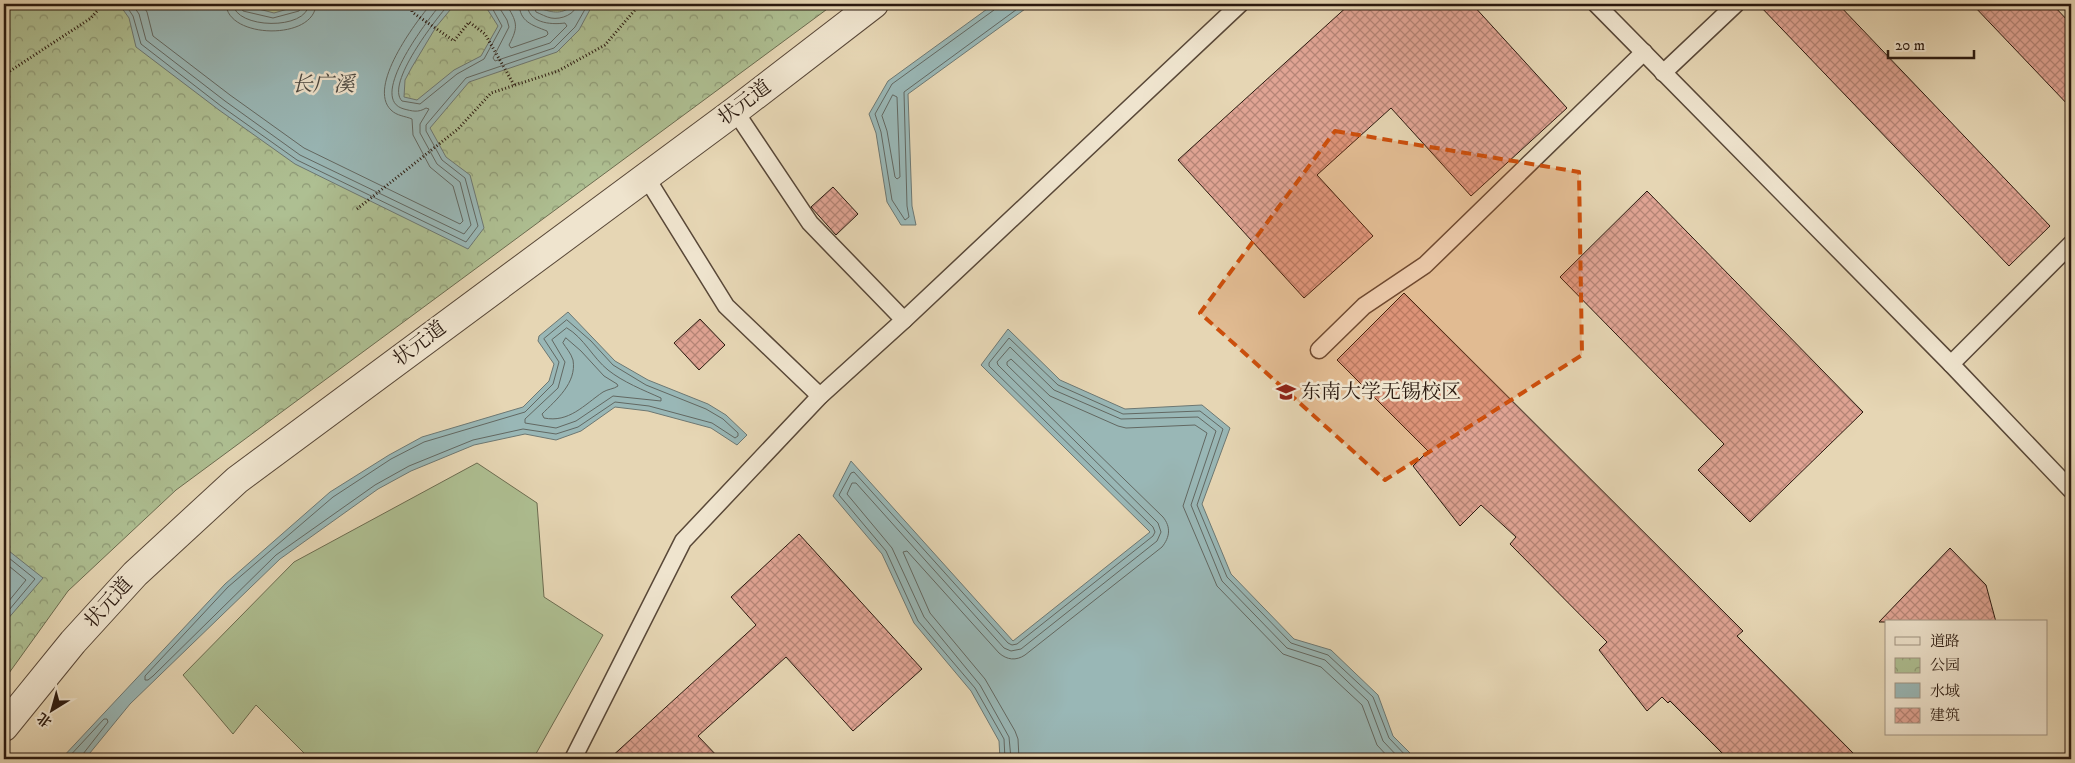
<svg xmlns="http://www.w3.org/2000/svg" width="2075" height="763" viewBox="0 0 2075 763" font-family="'IM FELL DW Pica','Noto Serif SC',serif">
  <defs>
    <pattern id="park-crowns" width="20" height="18" patternUnits="userSpaceOnUse" patternTransform="scale(1.25)"><rect width="20" height="18" fill="#aebf92"/><path d="M2 6a3 3 0 1 1 6 0M12 15a3 3 0 1 1 6 0" fill="none" stroke="#8e9a76"/></pattern>
    <pattern id="building-cross-hatch" width="8" height="8" patternUnits="userSpaceOnUse" patternTransform="scale(1.25)"><rect width="8" height="8" fill="#e0a494"/><path d="M0 0l8 8M0 8l8-8" fill="none" stroke="#b68577"/></pattern>
  </defs>
  <rect width="100%" height="100%" fill="#e6d6b4"/>
  <filter id="stains"><feTurbulence type="fractalNoise" baseFrequency=".004" numOctaves="4"/><feColorMatrix values="0 0 0 0 .2 0 0 0 0 .09 0 0 0 0 .02 0 0 0 .5 -.17"/></filter>
  <radialGradient id="worn" r=".72"><stop offset=".6" stop-color="#630" stop-opacity="0"/><stop offset="1" stop-color="#630" stop-opacity=".3"/></radialGradient>
  <!-- green -->
  <polygon fill="#aebf92" stroke="#6c6c50" points="477,463 537,503 544,597 603,635 533,759 310,759 256,705 233,734 183,675 294,562"/>
  <!-- park -->
  <polygon fill="url(#park-crowns)" stroke="#6c6c50" points="4,4 834,4 176,490 68,591 4,680"/>
  <!-- water -->
  <g fill="#99b7b6" stroke="#6d7873">
    <path d="M 119,4 L 239,4 L 274,13 L 305,4 L 455,4 L 436,27 L 412,67 L 405,80 L 404,97 L 417,100 L 454,70 L 481,56 L 498,26 L 484,4 L 538,4 L 539,8 C 553,13 563,15 574,4 L 593,4 L 579,30 L 557,52 L 469,82 L 430,128 L 446,157 L 470,175 L 484,228 L 468,249 L 295,164 L 219,110 L 136,47 L 129,18 Z"/>
    <polygon points="994,4 1032,4 908,94 912,206 916,225 901,225 887,202 876,133 869,114 888,81"/>
    <polygon points="568,312 615,361 648,380 708,404 726,415 747,435 737,445 711,428 648,411 615,407 581,431 556,440 525,434 474,445 411,471 378,489 280,559 130,704 85,759 61,759 225,584 330,492 389,455 422,437 523,407 549,381 554,364 538,341 539,336"/>
    <polygon points="1008,329 1060,380 1125,409 1202,405 1230,428 1202,504 1231,574 1294,639 1331,650 1378,695 1393,736 1415,758 1438,759 1000,759 999,741 971,691 914,623 882,554 833,496 851,461 1013,641 1150,532 981,365"/>
    <polygon points="4,547 43,578 6,621 4,620"/>
  </g>
  <g fill="none" stroke-linecap="round" stroke-linejoin="round">
    <!-- shore -->
    <g stroke="#626862" stroke-width="1">
      <polyline points="125,4 133,16 141,44 221,106 297,160 466,242 478,226 465,178 442,160 426,131 426,125 466,78 554,48 575,27 588,4"/>
      <path d="M 132,4 L 139,14 L 146,40 L 225,101 L 300,155 L 464,234 L 471,225 L 460,182 L 437,164 L 420,133 L 420,124 L 429,109 L 426,108 C 418,113 412,111 404,109 C 366,99 429,18 441,4"/>
      <path d="M 142,4 L 147,12 L 153,36 L 230,95 L 304,148 L 460,224 L 463,221 L 453,186 L 430,167 L 413,135 L 412,119 C 405,116 397,116 391,110 C 367,87 415,23 431,4"/>
      <path d="M 226,4 C 227,39 315,41 316,4"/>
      <path d="M 233,4 C 235,29 307,31 309,4"/>
      <polyline points="240,4 243,11 273,18 299,11 303,4"/>
      <path d="M 449,4 C 436,19 385,84 402,101 L 420,104 L 457,74 L 484,59 L 502,26 L 490,4"/>
      <path d="M 497,4 L 507,20 L 509,27 L 493,58 L 495,61 L 550,43 L 567,26 L 565,23 C 550,25 528,23 527,4"/>
      <path d="M 506,4 C 517,22 519,26 509,45 L 511,48 L 546,36 L 548,34 L 547,31 C 532,25 520,22 519,4"/>
      <path d="M 533,4 L 536,12 C 541,14 546,17 551,18 C 561,20 576,14 577,4"/>
      <polyline points="996,4 994,10 892,84 875,114 881,132 892,200 905,220 909,217 907,206 904,92 1024,4"/>
      <polygon points="893,95 897,97 900,177 897,179 895,177 887,131 882,116"/>
      <polygon points="567,320 591,341 613,365 646,385 706,409 723,419 738,433 738,436 735,438 712,423 649,406 615,402 578,427 556,434 523,429 473,440 409,466 375,485 276,555 153,676 148,680 145,680 145,676 228,587 333,497 391,459 424,442 525,412 553,384 559,362 544,339"/>
      <path d="M 567,328 C 584,338 593,358 608,370 C 623,382 643,390 661,398 L 661,401 L 613,396 L 576,421 L 556,428 L 525,423 L 525,419 L 558,388 L 565,362 L 552,340 Z"/>
      <path d="M 566,338 L 581,351 L 604,376 L 617,384 L 618,386 C 614,389 608,389 603,392 C 584,405 569,423 544,418 L 542,414 C 556,400 577,383 573,360 C 571,353 566,348 563,343 Z"/>
      <polyline points="4,554 35,579 4,616"/>
      <polyline points="4,562 26,580 4,607"/>
      <polyline points="67,759 104,719 107,719 108,722 83,754 82,759"/>
      <polyline points="1005,759 1004,739 975,688 918,621 886,551 839,495 851,473 854,472 1008,643 1012,645 1017,644 1153,536 1155,532 1153,527 989,366 989,363 1009,338 1058,385 1123,414 1200,411 1223,429 1197,505 1227,577 1291,643 1328,655 1373,697 1389,738 1409,759"/>
      <polyline points="1011,759 1009,737 980,685 924,617 892,548 847,494 852,483 856,483 1004,648 1011,651 1021,649 1157,541 1161,532 1158,523 998,365 997,362 1010,347 1054,390 1121,419 1198,417 1216,431 1191,505 1222,581 1287,648 1325,660 1368,701 1383,741 1400,759"/>
      <path d="M 1019,759 L 1018,739 L 1015,731 L 985,679 L 930,613 L 903,552 L 907,551 L 999,653 C 1007,660 1016,661 1025,655 L 1162,547 C 1170,537 1171,527 1163,517 L 1007,365 L 1007,362 L 1011,359 L 1050,396 L 1118,426 L 1126,428 L 1195,425 L 1207,433 L 1183,506 L 1217,586 L 1283,654 L 1321,667 L 1362,705 L 1377,745 L 1390,759"/>
    </g>
  </g>
  <!-- building -->
  <g fill="url(#building-cross-hatch)" stroke="#2a190f">
    <polygon points="1350,4 1472,4 1567,108 1471,196 1391,108 1317,175 1373,236 1304,298 1178,160"/>
    <polygon points="1758,4 1838,4 2050,226 2009,266"/>
    <polygon points="1972,4 2052,4 2071,24 2071,108"/>
    <polygon points="833,187 858,214 836,235 811,207"/>
    <polygon points="1647,191 1863,412 1750,522 1698,470 1724,444 1560,277"/>
    <polygon points="1404,293 1743,631 1737,636 1859,759 1728,759 1670,701 1668,703 1662,697 1647,711 1599,650 1607,642 1510,544 1516,537 1481,505 1460,526 1413,466 1428,451 1337,360"/>
    <polygon points="700,319 725,345 699,370 674,343"/>
    <polygon points="799,534 922,669 853,731 786,657 698,736 720,759 609,759 756,625 731,597"/>
    <polygon points="1950,548 1986,585 1996,622 1879,622"/>
  </g>
  <g fill="none" stroke-linecap="round" stroke-linejoin="round">
    <defs>
      <g id="service">
        <polyline points="1596,4 1951,364 2071,490"/>
        <polyline points="1663,73 1736,4"/>
        <polyline points="735,111 810,223 904,320"/>
        <polyline points="646,177 726,306 820,396"/>
        <polyline points="1319,350 1364,306 1425,265 1644,52"/>
        <polyline points="1951,364 2071,244"/>
        <polyline points="573,759 683,541 820,396 904,320 1240,4"/>
      </g>
      <polyline id="minor" points="4,727 73,642 135,574 237,480 735,111 874,4"/>
    </defs>
    <!-- service casing -->
    <use href="#service" stroke="#594838" stroke-width="19"/>
    <!-- minor casing -->
    <use href="#minor" stroke="#594838" stroke-width="30"/>
    <!-- path -->
    <g stroke="#2a190f" stroke-width="3" stroke-dasharray="1 2.5" stroke-linecap="butt">
      <polyline points="411,4 412,12 454,41 469,22 485,34 514,85"/>
      <polyline points="4,75 91,18 103,4"/>
      <polyline points="357,209 458,129 491,93 558,71 605,45 640,4"/>
    </g>
    <!-- service -->
    <use href="#service" stroke="#efe4ce" stroke-width="16"/>
    <!-- minor -->
    <use href="#minor" stroke="#efe4ce" stroke-width="28"/>
  </g>
  <!-- marked area -->
  <path fill="#cc4f0c" fill-opacity="0.2" stroke="#cc4f0c" stroke-width="4" stroke-dasharray="10 6" stroke-linejoin="round" d="M 1335,131 L 1579,172 L 1582,355 L 1385,480 L 1200,313 Z"/>
  <!-- icons -->
  <defs>
    <symbol id="university-bare" viewBox="-9 -9 18 18"><path d="M0-5L7-2L0 1L-7-2ZM-4 1L0 2.5L4 1V4Q0 6-4 4Z" fill="#8f2418" stroke="#efe4ce" stroke-width="2.5" paint-order="stroke"/></symbol>
  </defs>
  <g fill-rule="evenodd">
    <use href="#university-bare" x="1272" y="378" width="28" height="28"/>
  </g>
  <g text-anchor="middle" dominant-baseline="central" stroke-width="5" stroke-linejoin="round" paint-order="stroke">
    <!-- street labels -->
    <g font-size="20" fill="#2a190f" stroke="#efe4ce">
      <text transform="translate(745 103) rotate(-37)">状元道</text>
      <text transform="translate(420 344) rotate(-37)">状元道</text>
      <text transform="translate(109 603) rotate(-48)">状元道</text>
    </g>
    <!-- poi labels -->
    <g font-size="20" fill="#2a190f" stroke="#efe4ce" text-anchor="start">
      <text x="1301" y="392">东南大学无锡校区</text>
    </g>
    <!-- water labels -->
    <g font-size="21" font-style="italic" fill="#4b4841" stroke="#efe4ce">
      <text x="323" y="85">长广溪</text>
    </g>
  </g>
  <!-- margin -->
  <rect width="2075" height="763" fill="none" stroke="#e6d6b4" stroke-width="20"/>
  <rect x="5" y="5" width="2065" height="753" fill="none" stroke="#2a190f" stroke-width="2.5"/>
  <rect x="10" y="10" width="2055" height="743" fill="none" stroke="#2a190f"/>
  <!-- legend -->
  <rect x="1885" y="620" width="162" height="115" fill="#efe4ce" stroke="#a09382"/>
  <rect x="1895" y="637" width="25" height="8" fill="#efe4ce" stroke="#a09382"/>
  <text x="1930" y="646" font-size="15" fill="#2a190f">道路</text>
  <rect x="1895" y="658" width="25" height="15" fill="url(#park-crowns)" stroke="#a09382"/>
  <text x="1930" y="670" font-size="15" fill="#2a190f">公园</text>
  <rect x="1895" y="683" width="25" height="15" fill="#99b7b6" stroke="#a09382"/>
  <text x="1930" y="696" font-size="15" fill="#2a190f">水域</text>
  <rect x="1895" y="708" width="25" height="15" fill="url(#building-cross-hatch)" stroke="#a09382"/>
  <text x="1930" y="720" font-size="15" fill="#2a190f">建筑</text>
  <!-- north arrow -->
  <g transform="translate(52 710) rotate(217)" stroke="#efe4ce" stroke-width="4" paint-order="stroke">
  <path d="M0-4L9 19L0 12L-9 19Z" fill="#2a190f"/>
  <text y="-8" font-size="14" font-weight="bold" text-anchor="middle" fill="#2a190f">北</text>
  </g>
  <!-- scale -->
  <path d="M1888 50v8h86v-8" fill="none" stroke="#2a190f" stroke-width="2.5"/>
  <text x="1895" y="50" font-size="15" fill="#2a190f" stroke="#efe4ce" stroke-width="4" paint-order="stroke">20 m</text>
  <rect width="100%" height="100%" filter="url(#stains)"/>
  <rect width="100%" height="100%" fill="url(#worn)"/>
</svg>
